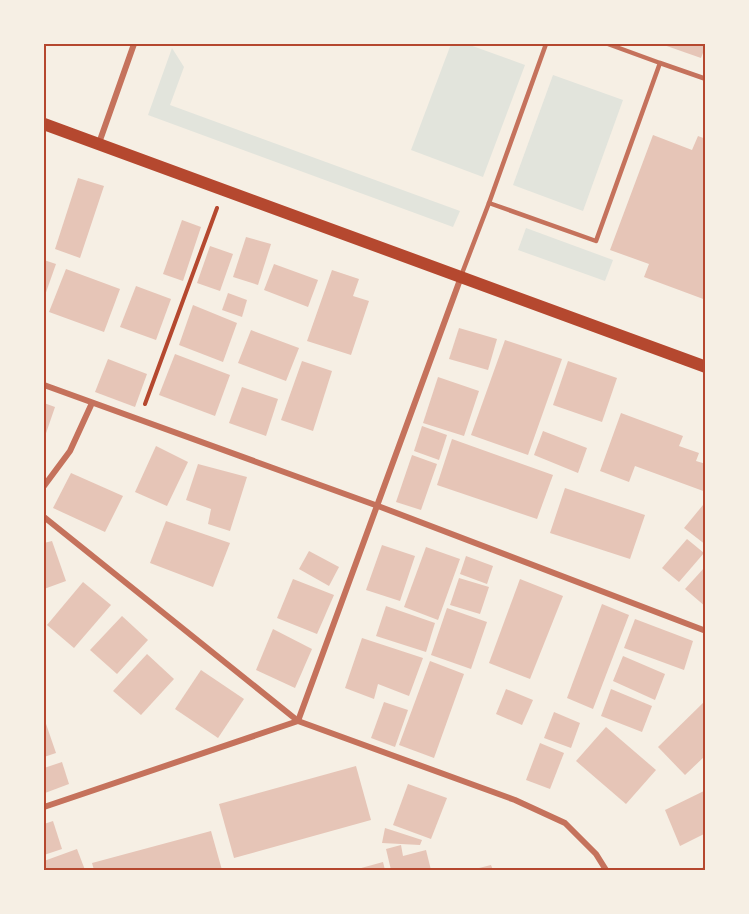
<svg xmlns="http://www.w3.org/2000/svg" width="749" height="914" viewBox="0 0 749 914" font-family="'IBM Plex Serif',serif">
  <rect width="100%" height="100%" fill="#f6efe4"/>
  <!-- green -->
  <g fill="#e2e4dc">
    <polygon points="451,44 467,44 525,65 483,177 411,150"/>
    <polygon points="172,48 184,67 170,105 460,211 453,227 148,115"/>
    <polygon points="553,75 623,100 583,211 513,185"/>
    <polygon points="526,228 613,260 605,281 518,250"/>
  </g>
  <!-- building -->
  <g fill="#e6c5b7">
    <polygon points="661,44 706,44 706,45 701,58"/>
    <polygon points="653,135 692,150 698,136 706,139 706,300 644,277 649,264 610,250"/>
    <polygon points="78,178 104,186 80,258 55,249"/>
    <polygon points="182,220 201,227 183,281 163,274"/>
    <polygon points="246,237 271,244 258,285 233,277"/>
    <polygon points="210,246 233,254 220,291 197,283"/>
    <polygon points="44,260 56,264 44,298"/>
    <polygon points="274,264 318,280 308,307 264,290"/>
    <polygon points="66,269 120,289 104,332 49,312"/>
    <polygon points="332,270 359,279 353,296 369,301 351,355 307,341"/>
    <polygon points="136,286 171,299 156,340 120,327"/>
    <polygon points="228,293 247,300 242,317 222,310"/>
    <polygon points="193,305 237,323 223,362 179,345"/>
    <polygon points="459,328 497,339 488,370 449,359"/>
    <polygon points="251,330 299,348 286,381 238,363"/>
    <polygon points="505,340 562,359 528,455 471,435"/>
    <polygon points="175,354 230,375 215,416 159,395"/>
    <polygon points="108,359 147,374 135,407 95,392"/>
    <polygon points="302,361 332,371 313,431 281,420"/>
    <polygon points="568,361 617,378 602,422 553,405"/>
    <polygon points="438,377 479,391 464,436 423,423"/>
    <polygon points="242,387 278,399 266,436 229,423"/>
    <polygon points="44,403 55,407 44,439"/>
    <polygon points="621,413 683,436 679,446 699,453 696,461 706,464 706,492 635,466 629,482 600,471"/>
    <polygon points="422,426 447,435 439,460 414,451"/>
    <polygon points="543,431 587,448 578,473 534,455"/>
    <polygon points="452,439 553,475 537,519 437,485"/>
    <polygon points="156,446 188,462 167,506 135,492"/>
    <polygon points="412,455 437,464 421,510 396,502"/>
    <polygon points="198,464 247,477 230,531 208,524 211,509 186,500"/>
    <polygon points="71,473 123,496 105,532 53,508"/>
    <polygon points="565,488 645,515 630,559 550,533"/>
    <polygon points="703,505 706,508 706,545 684,528"/>
    <polygon points="166,521 230,543 213,587 150,563"/>
    <polygon points="687,539 704,553 679,582 662,568"/>
    <polygon points="52,541 66,581 44,589 44,543"/>
    <polygon points="382,545 415,556 400,601 366,590"/>
    <polygon points="426,547 460,559 438,620 404,607"/>
    <polygon points="309,551 339,567 329,586 299,569"/>
    <polygon points="466,556 493,566 487,584 460,574"/>
    <polygon points="704,568 706,569 706,607 685,589"/>
    <polygon points="459,578 489,587 480,614 450,605"/>
    <polygon points="293,579 334,595 317,634 277,618"/>
    <polygon points="520,579 563,596 530,679 489,663"/>
    <polygon points="83,582 111,605 74,648 47,625"/>
    <polygon points="602,604 629,615 593,709 567,698"/>
    <polygon points="386,606 435,623 426,652 376,636"/>
    <polygon points="447,608 487,622 471,669 431,655"/>
    <polygon points="122,616 148,640 117,674 90,650"/>
    <polygon points="635,619 693,641 684,670 624,648"/>
    <polygon points="273,629 312,649 295,688 256,670"/>
    <polygon points="362,638 423,658 409,696 378,684 374,699 345,688"/>
    <polygon points="147,654 174,679 141,715 113,691"/>
    <polygon points="623,656 665,674 655,700 613,681"/>
    <polygon points="430,661 464,674 434,758 399,745"/>
    <polygon points="201,670 244,699 218,738 175,709"/>
    <polygon points="506,689 533,700 522,725 496,714"/>
    <polygon points="611,689 652,706 642,732 601,716"/>
    <polygon points="706,700 706,755 685,775 658,747"/>
    <polygon points="384,702 408,710 395,747 371,738"/>
    <polygon points="554,712 580,723 571,748 544,738"/>
    <polygon points="44,718 56,753 44,757"/>
    <polygon points="606,727 656,770 626,804 576,761"/>
    <polygon points="540,743 564,753 550,789 526,780"/>
    <polygon points="62,762 69,784 45,793 44,788 44,768"/>
    <polygon points="356,766 371,820 234,858 219,804"/>
    <polygon points="408,784 447,798 431,839 393,825"/>
    <polygon points="706,790 706,833 680,846 665,810"/>
    <polygon points="53,821 62,849 44,855 44,824"/>
    <polygon points="385,828 422,840 420,845 382,843"/>
    <polygon points="211,831 222,870 94,870 92,863"/>
    <polygon points="401,845 403,856 426,850 431,870 391,870 386,849"/>
    <polygon points="77,849 85,870 44,870 44,861"/>
    <polygon points="383,862 385,870 354,870"/>
    <polygon points="491,865 493,870 471,870"/>
  </g>
  <g fill="none" stroke-linecap="round" stroke-linejoin="round">
    <!-- path -->
    <polyline stroke="#b5482f" stroke-width="4" points="145,404 217,208"/>
    <!-- service -->
    <g stroke="#c5725c" stroke-width="4.5">
      <polyline points="608,44 660,63"/>
      <polyline points="489,203 546,44"/>
      <polyline points="461,276 489,203 596,241 660,63 706,79"/>
    </g>
    <!-- minor -->
    <g stroke="#c5725c" stroke-width="6">
      <polyline points="99,143 134,44"/>
      <polyline points="44,385 378,506 706,631"/>
      <polyline points="44,486 70,451 92,403"/>
      <polyline points="44,517 298,721 515,800 565,823 596,854 606,870"/>
      <polyline points="44,807 298,721 461,277"/>
      <polyline points="705,870 706,870"/>
    </g>
    <!-- secondary -->
    <polyline stroke="#b5482f" stroke-width="12" points="44,124 706,367"/>
  </g>
  <!-- border -->
  <rect width="749" height="914" fill="none" stroke="#f6efe4" stroke-width="90"/>
  <rect x="45" y="45" width="659" height="824" fill="none" stroke="#b5482f" stroke-width="2"/>
</svg>
